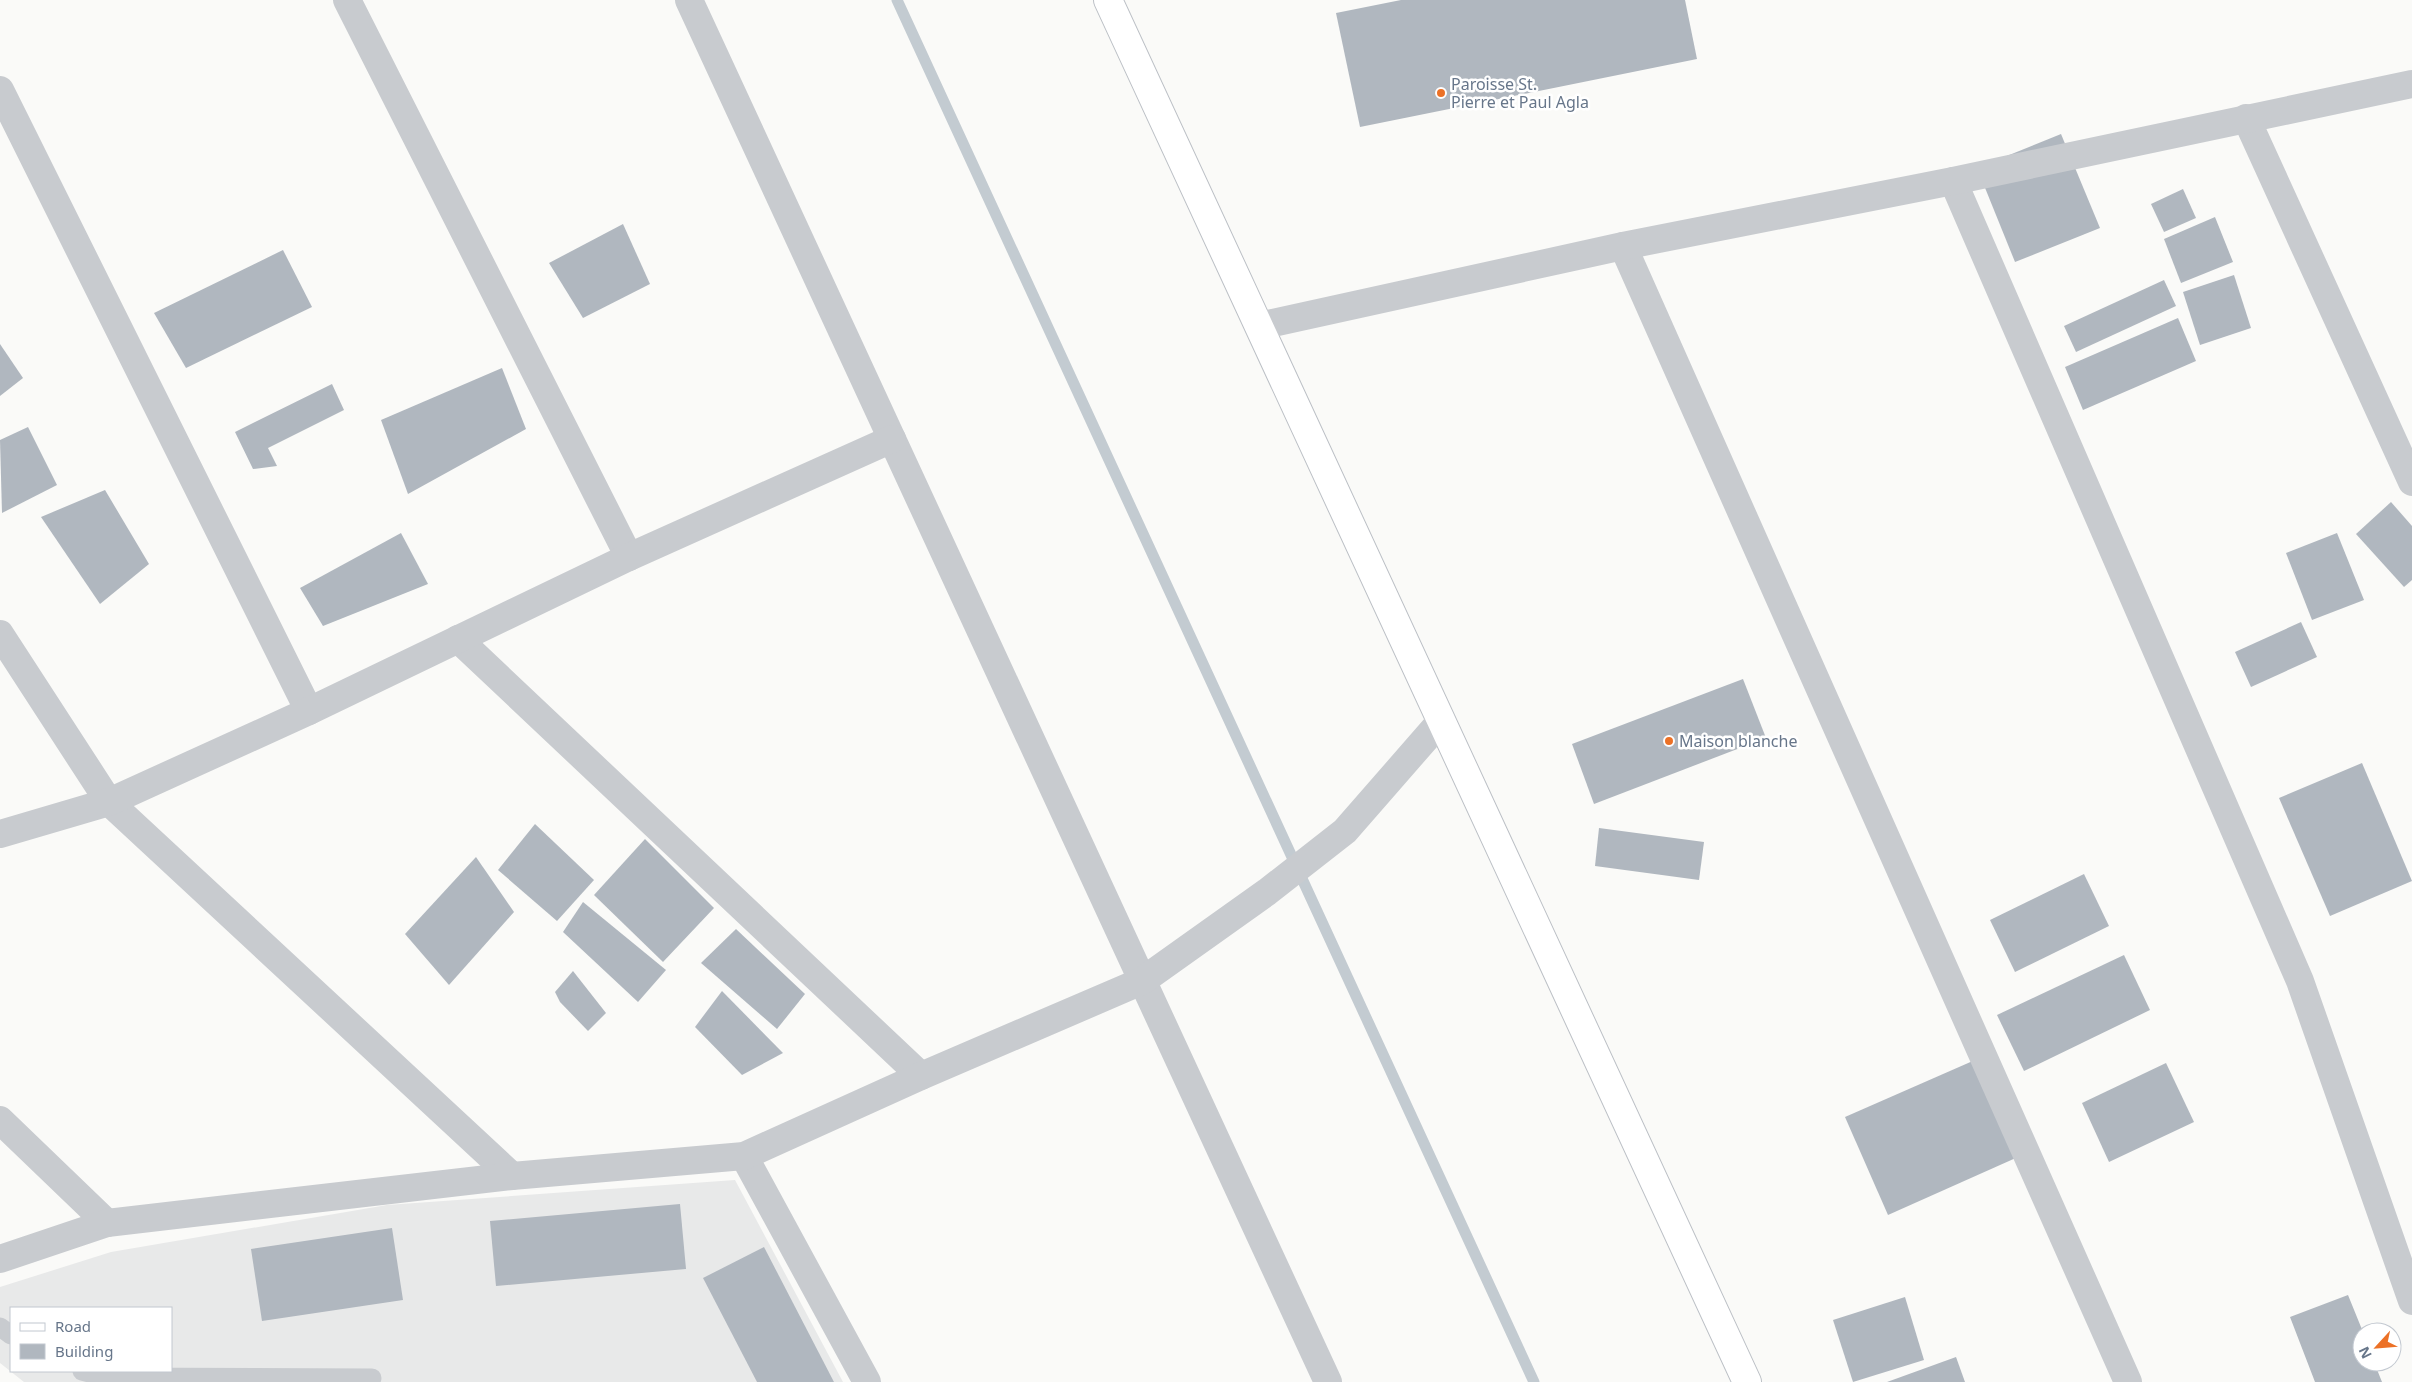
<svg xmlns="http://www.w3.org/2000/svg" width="2412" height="1382" viewBox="0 0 2412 1382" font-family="'Noto Sans',sans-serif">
  <rect width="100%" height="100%" fill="#fafaf8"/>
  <!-- built -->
  <path fill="#e8e9e9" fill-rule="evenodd" d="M 735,1180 L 843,1382 L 24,1382 L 0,1363 L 0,1287 L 111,1252 L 387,1205 ZM 11,1308 L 171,1308 L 171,1371 L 11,1371 Z"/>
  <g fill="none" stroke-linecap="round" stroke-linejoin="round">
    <!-- stream -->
    <polyline stroke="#c3cbd1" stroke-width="11" points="897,0 1534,1382"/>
  </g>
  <!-- building -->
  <g fill="#b0b7bf">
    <polygon points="1401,0 1685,0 1697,59 1360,127 1336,13"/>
    <polygon points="2061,134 2100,228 2015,262 1977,168"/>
    <polygon points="2183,189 2196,218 2164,232 2151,204"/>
    <polygon points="2215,217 2233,262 2181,283 2164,239"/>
    <polygon points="623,224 650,284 583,318 549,263"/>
    <polygon points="283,250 312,307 186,368 154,313"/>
    <polygon points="2234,275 2251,328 2200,345 2183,292"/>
    <polygon points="2164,280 2176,306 2076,352 2064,326"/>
    <polygon points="2178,318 2196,361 2083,410 2065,367"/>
    <polygon points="0,344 23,378 0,396"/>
    <polygon points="502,368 526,429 408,494 381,420"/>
    <polygon points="332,384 344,410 268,448 277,466 253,469 235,432"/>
    <polygon points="28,427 57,485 2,513 0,440"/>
    <polygon points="105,490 149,564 100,604 41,517"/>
    <polygon points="2391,502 2412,526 2412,580 2404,587 2356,534"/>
    <polygon points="401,533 428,584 323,626 300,588"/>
    <polygon points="2337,533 2364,600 2312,620 2286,553"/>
    <polygon points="2301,622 2317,657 2251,687 2235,652"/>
    <polygon points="1743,679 1766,738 1594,804 1572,744"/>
    <polygon points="2362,763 2412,881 2330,916 2279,798"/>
    <polygon points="535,824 594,880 557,921 498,870"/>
    <polygon points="1599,828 1704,842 1699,880 1595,866"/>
    <polygon points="645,839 714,908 663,962 594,895"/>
    <polygon points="476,857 514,912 449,985 405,934"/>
    <polygon points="2084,874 2109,926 2015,972 1990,920"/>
    <polygon points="583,902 666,970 638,1002 563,932"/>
    <polygon points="736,929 805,994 777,1029 701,963"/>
    <polygon points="2124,955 2150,1010 2024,1071 1997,1015"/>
    <polygon points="573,971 606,1013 588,1031 560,1002 555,992"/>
    <polygon points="722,991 783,1053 742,1075 695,1027"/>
    <polygon points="1975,1060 2018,1157 1888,1215 1845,1117"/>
    <polygon points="2166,1063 2194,1122 2109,1162 2082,1103"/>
    <polygon points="680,1204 686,1269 496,1286 490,1221"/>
    <polygon points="392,1228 403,1300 262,1321 251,1249"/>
    <polygon points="764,1247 834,1382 757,1382 703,1278"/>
    <polygon points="2348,1295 2363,1332 2362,1362 2374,1362 2382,1382 2315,1382 2290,1317"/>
    <polygon points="1905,1297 1924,1360 1853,1382 1833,1320"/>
    <polygon points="1956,1357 1965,1382 1887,1382"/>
  </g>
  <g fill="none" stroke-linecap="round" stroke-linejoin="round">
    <defs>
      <polyline id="secondary" points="1108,0 1747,1382"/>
    </defs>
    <!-- secondary casing -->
    <use href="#secondary" stroke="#bcc0c6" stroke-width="30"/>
    <!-- lane -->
    <g stroke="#c8cbcf" stroke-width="19">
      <polyline points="0,1327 11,1335"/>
      <polyline points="82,1371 104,1377 372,1378"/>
    </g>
    <!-- street -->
    <g stroke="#c8cbcf" stroke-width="28">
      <polyline points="347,0 629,557"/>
      <polyline points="689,0 1328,1382"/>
      <polyline points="0,90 309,711"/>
      <polyline points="2246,118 2412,482"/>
      <polyline points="1953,181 2300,981 2412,1301"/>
      <polyline points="1623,246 2128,1382"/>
      <polyline points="1259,326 1623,246 1953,181 2412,84"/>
      <polyline points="0,634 109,802 512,1176"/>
      <polyline points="458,639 921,1076"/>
      <polyline points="0,834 109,802 309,711 629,557 892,439"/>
      <polyline points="0,1120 107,1223"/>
      <polyline points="744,1156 867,1382"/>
      <polyline points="0,1259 107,1223 512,1176 744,1156 921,1076 1142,981 1267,892 1345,831 1441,721"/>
    </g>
    <!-- secondary -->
    <use href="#secondary" stroke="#fff" stroke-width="28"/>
  </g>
  <!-- markers -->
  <g fill="#ec7126" stroke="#fff" stroke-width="2">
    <circle cx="1441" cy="93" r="5"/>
    <circle cx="1669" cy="741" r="5"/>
  </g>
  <g text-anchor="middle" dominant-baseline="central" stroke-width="5" stroke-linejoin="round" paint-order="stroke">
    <!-- poi labels -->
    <g font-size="16" fill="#67768a" stroke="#fff" text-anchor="start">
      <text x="1451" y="84">Paroisse St.<tspan x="1451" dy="18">Pierre et Paul Agla</tspan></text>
      <text x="1679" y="741">Maison blanche</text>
    </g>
  </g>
  <!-- legend -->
  <rect x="10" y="1307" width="162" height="65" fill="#ffffff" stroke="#c2c8d0"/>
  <rect x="20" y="1323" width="25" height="8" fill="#ffffff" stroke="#c2c8d0"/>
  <text x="55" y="1332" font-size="15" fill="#67768a">Road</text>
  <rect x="20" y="1344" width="25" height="15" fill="#b0b7bf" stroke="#c2c8d0"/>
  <text x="55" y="1357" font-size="15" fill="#67768a">Building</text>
  <!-- north arrow -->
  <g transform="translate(2377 1347) rotate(244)"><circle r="24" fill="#ffffff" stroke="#c2c8d0"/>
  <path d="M0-4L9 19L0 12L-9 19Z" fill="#ec7126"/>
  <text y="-8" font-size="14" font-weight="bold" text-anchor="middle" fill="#67768a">N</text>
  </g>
</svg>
